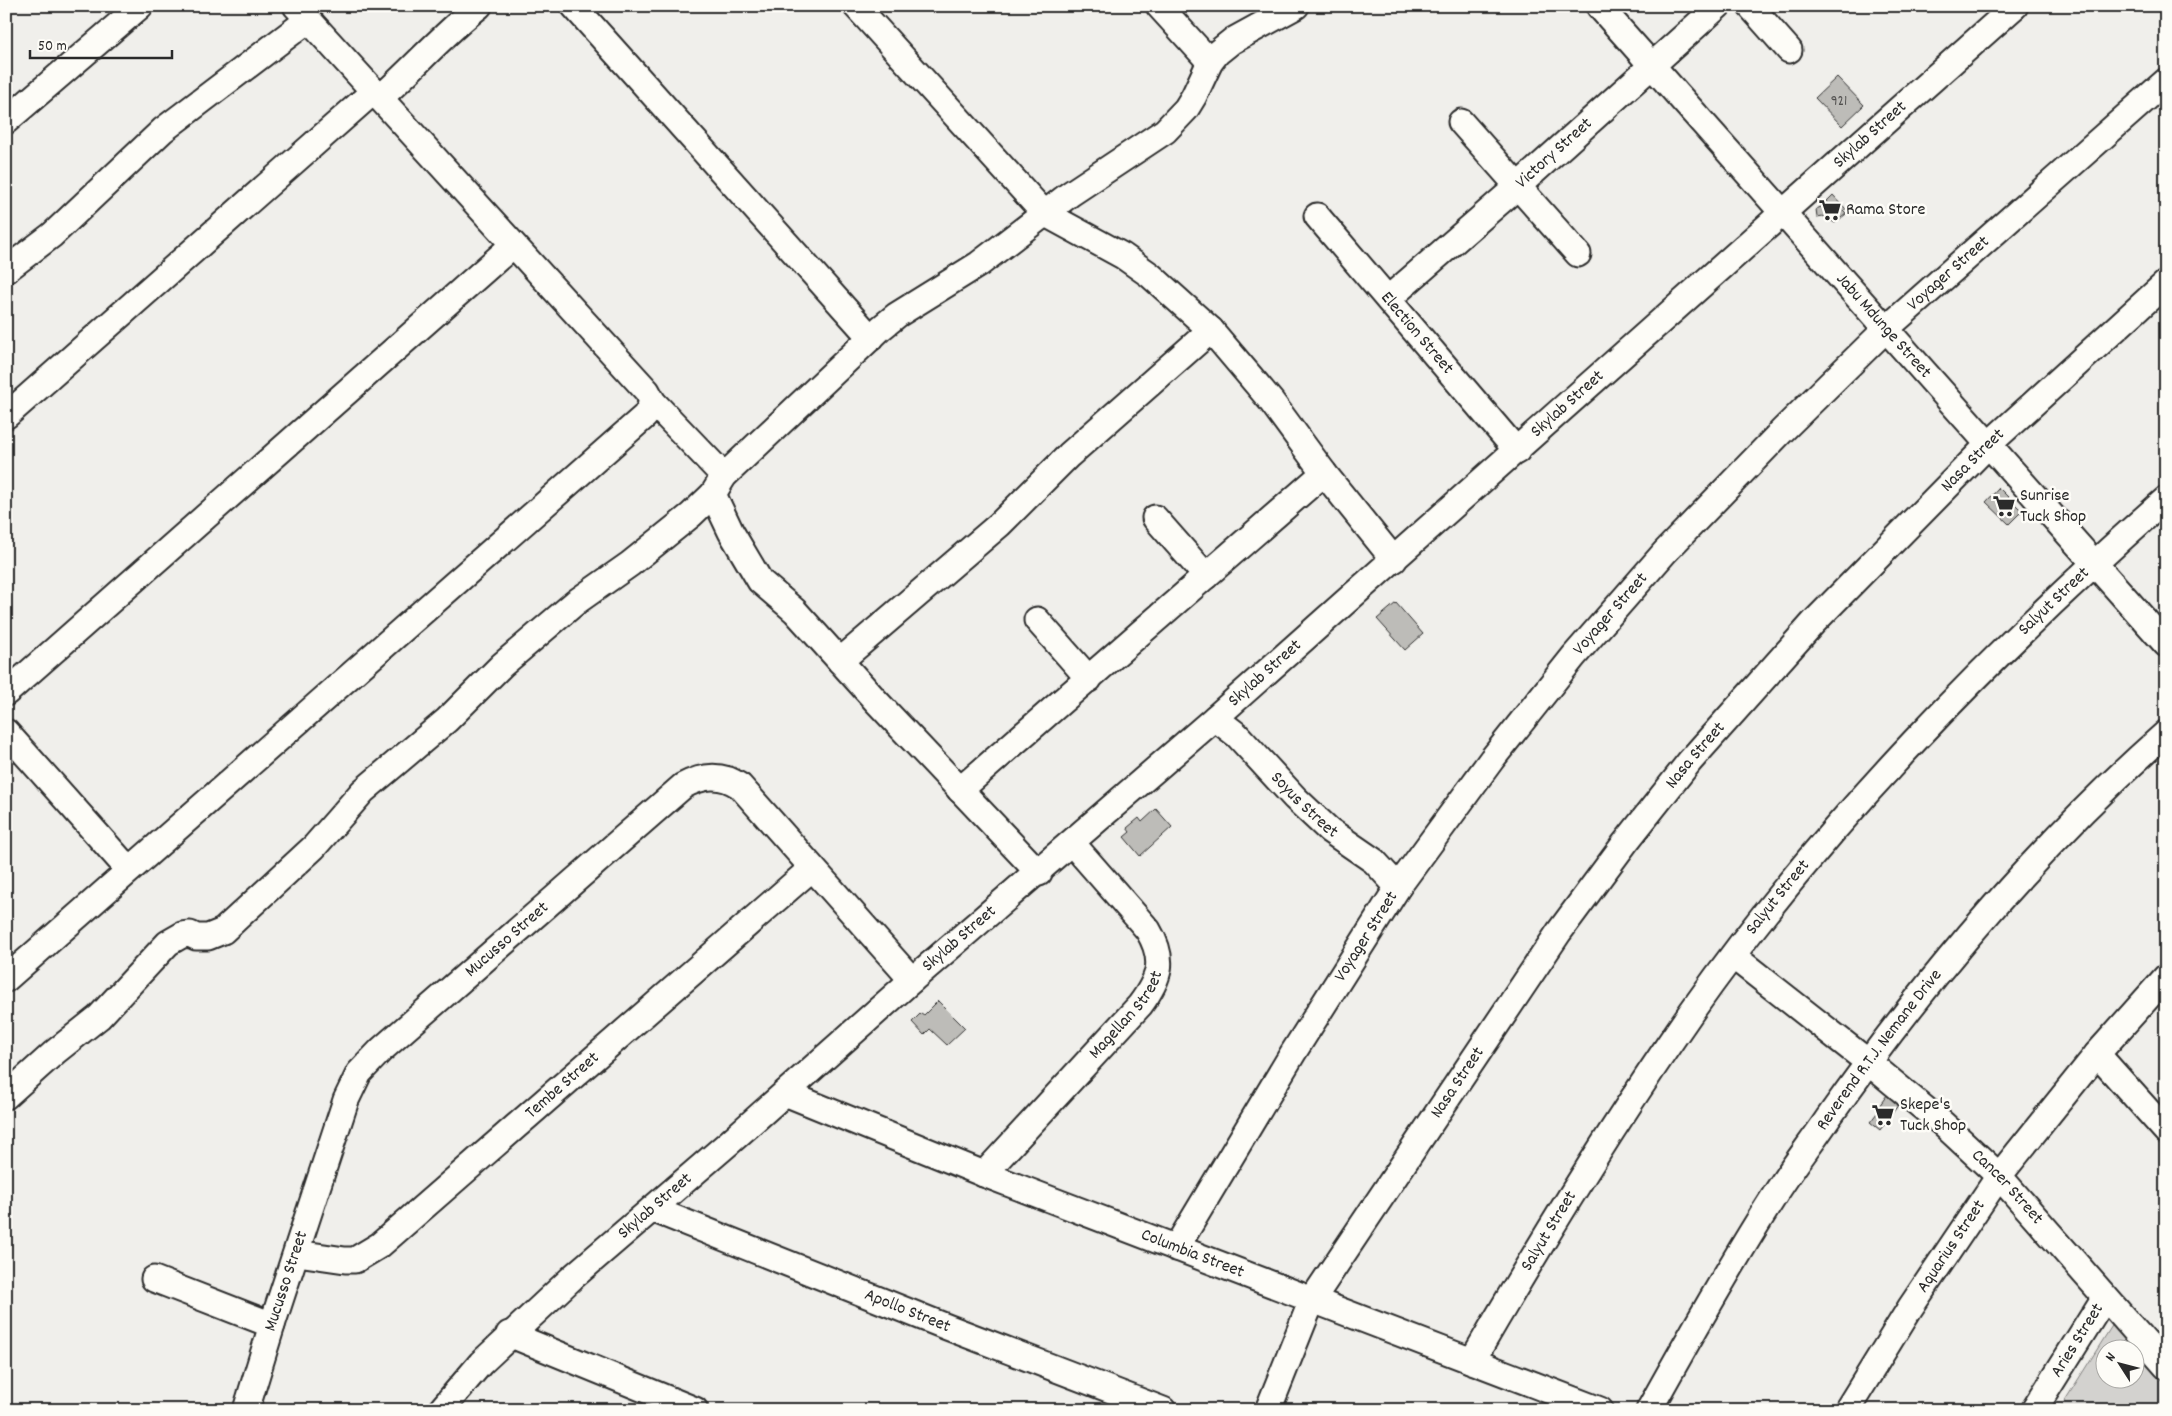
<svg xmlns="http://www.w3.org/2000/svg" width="2172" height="1416" viewBox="0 0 2172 1416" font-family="Dekko,sans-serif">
  <rect width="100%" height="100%" fill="#f0efeb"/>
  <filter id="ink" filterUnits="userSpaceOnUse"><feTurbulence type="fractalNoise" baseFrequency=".02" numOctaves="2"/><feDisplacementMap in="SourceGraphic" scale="10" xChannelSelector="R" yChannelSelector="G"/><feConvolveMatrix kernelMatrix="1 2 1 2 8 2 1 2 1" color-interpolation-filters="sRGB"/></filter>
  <g filter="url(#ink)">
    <!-- green -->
    <path fill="#d3d2cf" stroke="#7f7e7d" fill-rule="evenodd" d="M 2120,1313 L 2166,1364 L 2166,1410 L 2059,1410 ZM 2104,1348 L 2134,1348 L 2134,1378 L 2104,1378 Z"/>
    <!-- building -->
    <g fill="#bdbcb8" stroke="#2b2b2b">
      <polygon points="1837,77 1864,105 1842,126 1815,98"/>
      <polygon points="1833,195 1846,209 1843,211 1846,214 1835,223 1823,216 1817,217 1816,209 1821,207"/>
      <polygon points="1999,488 2022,511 2009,524 1986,502"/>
      <polygon points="1396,603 1423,634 1405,650 1377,619"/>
      <polygon points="1156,809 1172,827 1140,856 1124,837 1130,832 1127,828 1139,818 1142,822"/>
      <polygon points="938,1001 965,1028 947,1045 930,1029 924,1035 912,1022 921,1013 924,1015"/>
      <polygon points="1887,1095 1899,1104 1880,1130 1870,1122 1881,1108 1879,1106"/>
    </g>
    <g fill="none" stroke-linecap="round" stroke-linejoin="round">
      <defs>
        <g id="minor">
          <polyline points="296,6 647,391 653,402 724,476"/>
          <polyline points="574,6 871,338"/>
          <polyline points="856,6 1044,213 1123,256 1150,275 1211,330 1271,401 1324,473 1394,560"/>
          <polyline points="1159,6 1210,62"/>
          <path id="s1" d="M 1599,6 L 2166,644"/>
          <polyline points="1750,6 1789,50"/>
          <path d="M 380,98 C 414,68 443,34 479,6"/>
          <polyline points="6,121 140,6"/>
          <polyline points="1461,122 1578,254"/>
          <path id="s2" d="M 1317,216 L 1517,451"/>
          <polyline points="6,270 52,235 163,130 308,20"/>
          <path id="s3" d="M 1388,299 L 1518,186 L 1718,6"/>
          <polyline points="6,416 374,91"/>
          <polyline points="713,494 731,532 760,581 795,611 877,702 1039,873"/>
          <polyline points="1155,518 1206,576"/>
          <polyline points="1037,620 1089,679"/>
          <polyline points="840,661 1000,524 1069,455 1211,330"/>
          <polyline points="6,693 513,245"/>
          <path id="s4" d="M 1215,718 L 1237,735 L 1295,798 L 1329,830 L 1374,861 L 1398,887"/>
          <polyline points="6,732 129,870"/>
          <polyline points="960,790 1324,473"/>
          <path id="s5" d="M 1733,956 L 1868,1062 L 1943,1124 L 1999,1176 L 2166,1366"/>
          <polyline points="6,979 645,416 653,402"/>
          <polyline points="2097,1054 2166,1131"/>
          <path id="s6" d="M 785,1093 L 984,1174 L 1600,1410"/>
          <polyline points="6,1096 55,1052 99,1017 168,943 182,935 190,934 196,937 208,937 223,931 314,847 363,791 447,720 502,665 576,602 630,564 691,515 713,494 724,476 881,328 897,315 979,264 1070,194 1165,131 1186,109 1194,96 1210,62 1217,53 1232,41 1296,6"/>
          <path id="s7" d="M 984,1174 L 1140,1005 C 1160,978 1166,960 1148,930 L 1072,843"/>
          <path id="s8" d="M 652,1209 L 947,1327 L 1163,1410"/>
          <path id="s9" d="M 1176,1248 L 1293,1053 L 1398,887 L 1492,759 L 1574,656 L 1665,552 L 1783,430 L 1886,329 L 2166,81"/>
          <path id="s10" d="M 297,1253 L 345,1260 L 355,1260 L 380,1245 L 812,868"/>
          <polyline points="154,1279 272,1325"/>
          <polyline points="509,1334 695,1410"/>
          <path id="s11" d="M 1472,1361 C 1541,1242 1613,1124 1692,1011 C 1826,821 1992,653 2166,499"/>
          <path id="s12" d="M 246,1410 L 272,1325 L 346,1100 L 359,1073 L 381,1050 L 683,786 C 703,775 721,773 740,786 L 912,980"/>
          <path id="s13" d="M 441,1410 L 481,1363 L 574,1276 L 731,1141 L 912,980 L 1215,718 L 2015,6"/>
          <path id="s14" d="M 1268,1410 L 1312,1300 L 1559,932 L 1625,843 L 1690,761 L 1814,622 L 1988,445 L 2166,283"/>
          <path id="s15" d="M 1649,1410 C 1689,1338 1729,1267 1773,1198 C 1790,1170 1811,1144 1829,1117 C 1927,978 2038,846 2166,733"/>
          <path id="s16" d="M 1847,1410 L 1910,1308 L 1999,1176 L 2097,1054 L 2166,977"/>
          <path id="s17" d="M 2034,1410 L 2105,1297"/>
        </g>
      </defs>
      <!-- minor casing -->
      <use href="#minor" stroke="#2b2b2b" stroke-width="29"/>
      <!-- minor -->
      <use href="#minor" stroke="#fdfcf7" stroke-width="25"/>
    </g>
  </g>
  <!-- icons -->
  <defs>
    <symbol id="supermarket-bare" viewBox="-9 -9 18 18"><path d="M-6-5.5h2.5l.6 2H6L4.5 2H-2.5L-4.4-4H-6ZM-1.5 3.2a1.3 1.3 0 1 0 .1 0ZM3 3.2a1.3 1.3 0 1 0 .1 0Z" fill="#2b2b2b" stroke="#fdfcf7" stroke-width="2.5" paint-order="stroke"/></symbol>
  </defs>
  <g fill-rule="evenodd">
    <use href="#supermarket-bare" x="1814" y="194" width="32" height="32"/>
    <use href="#supermarket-bare" x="1988" y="490" width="32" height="32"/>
    <use href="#supermarket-bare" x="1867" y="1099" width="32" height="32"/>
  </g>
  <g text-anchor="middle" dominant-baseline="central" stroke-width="5" stroke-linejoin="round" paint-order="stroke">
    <!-- number labels -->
    <g font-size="15" fill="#504f4e">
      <text x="1839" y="102">921</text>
    </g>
    <!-- street labels -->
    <g font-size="18" fill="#2b2b2b" stroke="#fdfcf7">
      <text stroke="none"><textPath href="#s13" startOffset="1916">Skylab Street</textPath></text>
      <text stroke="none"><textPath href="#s3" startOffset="221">Victory Street</textPath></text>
      <text stroke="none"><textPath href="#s9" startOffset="1250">Voyager Street</textPath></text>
      <text stroke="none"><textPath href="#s1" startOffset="428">Jabu Mdunge Street</textPath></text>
      <text stroke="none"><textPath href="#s2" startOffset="154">Election Street</textPath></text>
      <text stroke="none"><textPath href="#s13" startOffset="1511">Skylab Street</textPath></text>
      <text stroke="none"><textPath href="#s14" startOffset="1190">Nasa Street</textPath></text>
      <text stroke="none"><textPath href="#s11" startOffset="961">Salyut Street</textPath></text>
      <text stroke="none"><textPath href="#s9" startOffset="770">Voyager Street</textPath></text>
      <text stroke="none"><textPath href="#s13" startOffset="1106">Skylab Street</textPath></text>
      <text stroke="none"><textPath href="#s14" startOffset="785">Nasa Street</textPath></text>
      <text stroke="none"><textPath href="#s4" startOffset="125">Soyus Street</textPath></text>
      <text stroke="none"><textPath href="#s11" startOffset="556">Salyut Street</textPath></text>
      <text stroke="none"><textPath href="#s9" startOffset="365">Voyager Street</textPath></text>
      <text stroke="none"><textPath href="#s12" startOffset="555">Mucusso Street</textPath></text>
      <text stroke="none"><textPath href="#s13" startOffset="701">Skylab Street</textPath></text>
      <text stroke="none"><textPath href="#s7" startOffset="214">Magellan Street</textPath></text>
      <text stroke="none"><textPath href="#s15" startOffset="428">Reverend R.T.J. Nemane Drive</textPath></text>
      <text stroke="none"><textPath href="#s14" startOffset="380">Nasa Street</textPath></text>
      <text stroke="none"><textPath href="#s10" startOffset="330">Tembe Street</textPath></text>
      <text stroke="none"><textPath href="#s5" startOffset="359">Cancer Street</textPath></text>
      <text stroke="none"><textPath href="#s13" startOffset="296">Skylab Street</textPath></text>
      <text stroke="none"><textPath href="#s11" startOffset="151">Salyut Street</textPath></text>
      <text stroke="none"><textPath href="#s16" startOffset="194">Aquarius Street</textPath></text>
      <text stroke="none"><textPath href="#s6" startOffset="438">Columbia Street</textPath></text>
      <text stroke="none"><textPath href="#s12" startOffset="135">Mucusso Street</textPath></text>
      <text stroke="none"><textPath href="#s8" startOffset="275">Apollo Street</textPath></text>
      <text stroke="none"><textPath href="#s17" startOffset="82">Aries Street</textPath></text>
    </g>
    <!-- poi labels -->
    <g font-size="18" fill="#2b2b2b" stroke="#fdfcf7" text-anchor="start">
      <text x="1846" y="210">Rama Store</text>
      <text x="2020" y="496">Sunrise<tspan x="2020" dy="21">Tuck Shop</tspan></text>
      <text x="1900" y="1105">Skepe's<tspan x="1900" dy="21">Tuck Shop</tspan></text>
    </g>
  </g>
  <!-- margin -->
  <rect width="2172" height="1416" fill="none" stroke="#fdfcf7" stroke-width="25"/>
  <rect x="12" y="12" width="2147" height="1391" fill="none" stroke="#2b2b2b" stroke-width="2" filter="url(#ink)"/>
  <!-- north arrow -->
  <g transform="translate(2120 1364) rotate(306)"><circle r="24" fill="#fdfcf7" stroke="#a9a8a5"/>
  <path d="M0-4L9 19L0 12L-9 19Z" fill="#2b2b2b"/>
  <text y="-8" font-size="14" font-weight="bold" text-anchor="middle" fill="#2b2b2b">N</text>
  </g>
  <!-- scale -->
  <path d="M30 50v8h142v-8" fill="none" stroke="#2b2b2b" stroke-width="2.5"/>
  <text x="38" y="50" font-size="15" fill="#2b2b2b" stroke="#fdfcf7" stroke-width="4" paint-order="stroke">50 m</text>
</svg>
